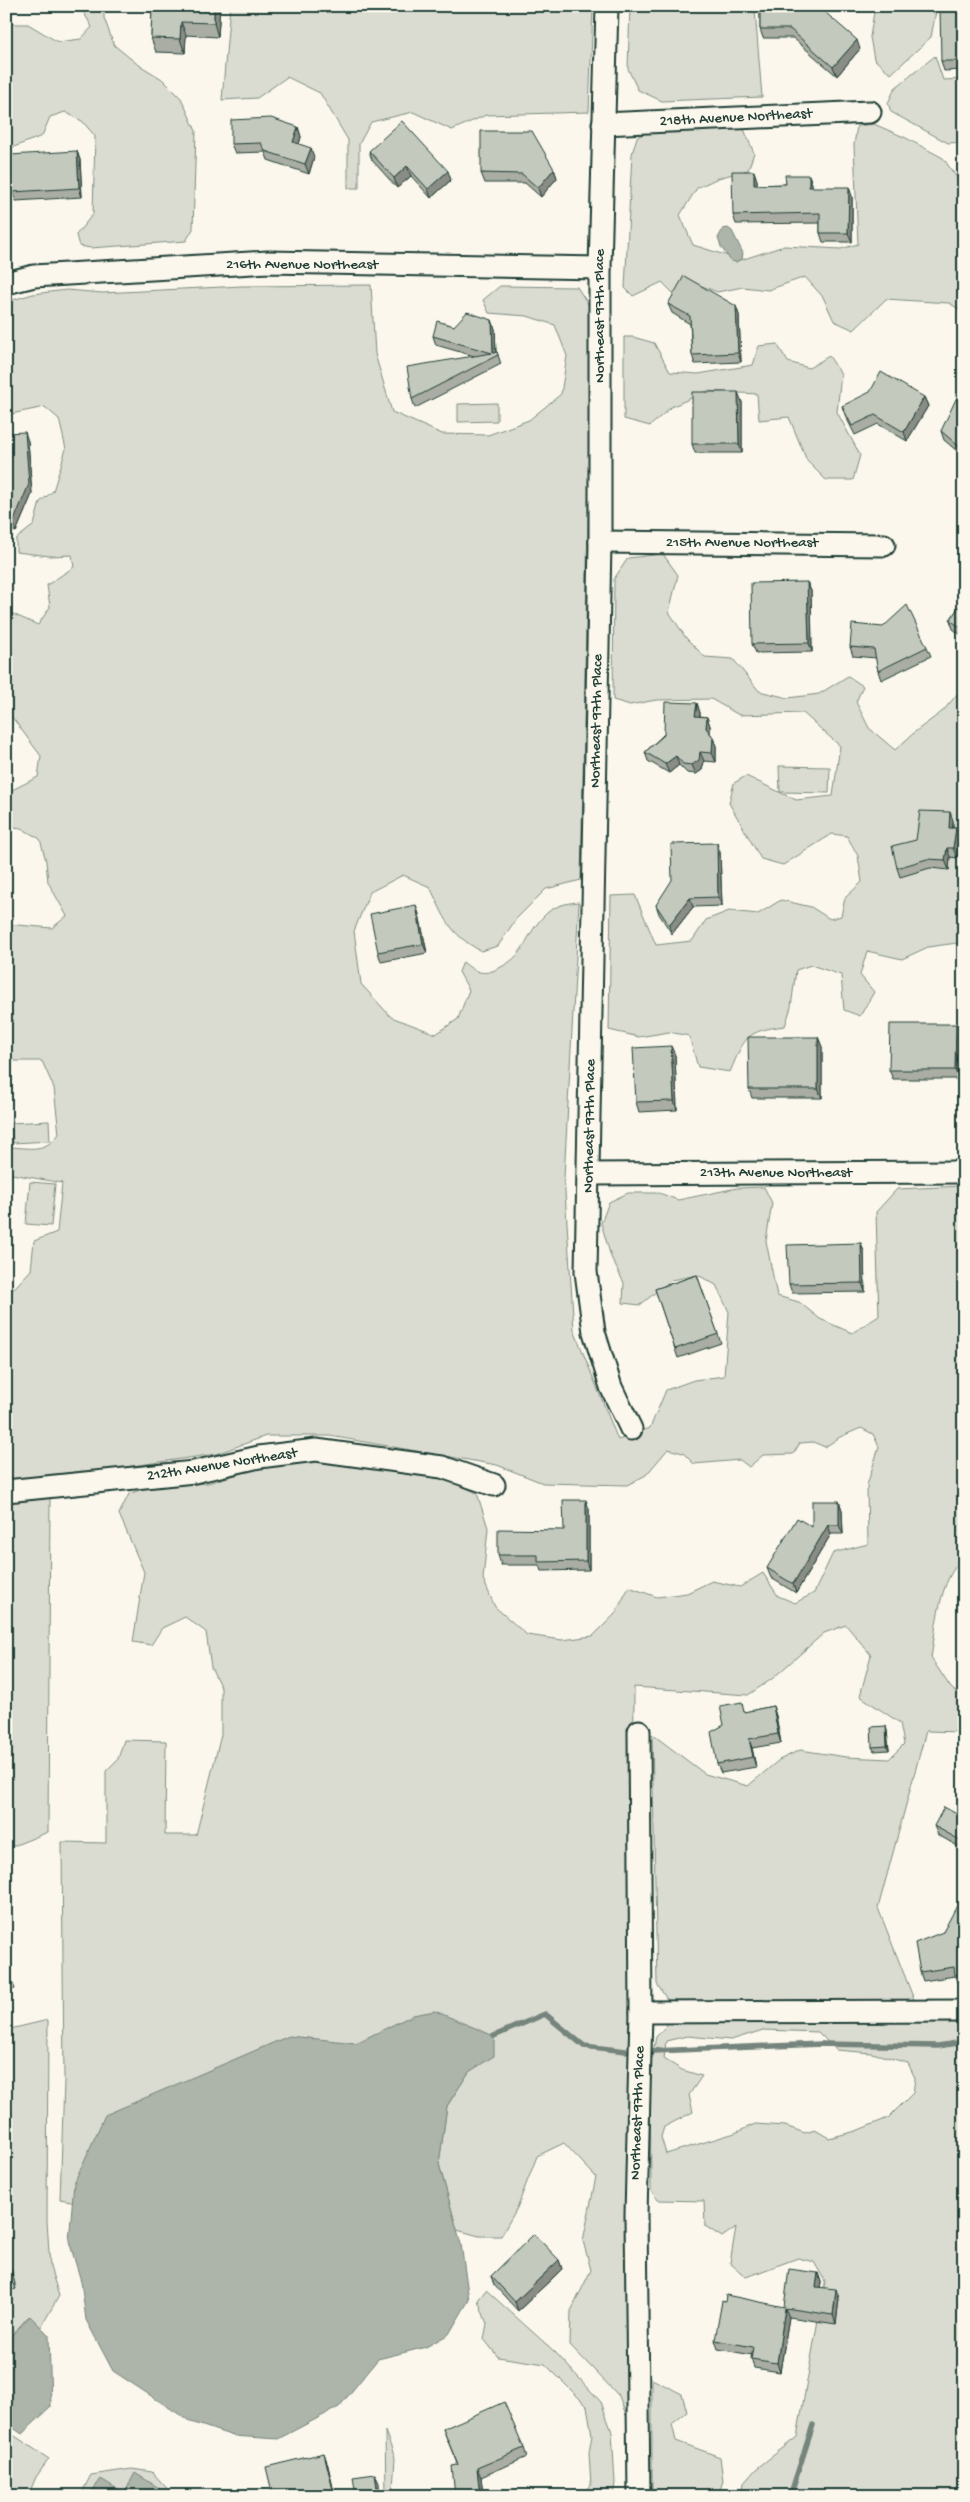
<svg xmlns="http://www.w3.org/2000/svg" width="970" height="2502" viewBox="0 0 970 2502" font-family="'Gochi Hand',sans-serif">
  <rect width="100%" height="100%" fill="#fbf7ec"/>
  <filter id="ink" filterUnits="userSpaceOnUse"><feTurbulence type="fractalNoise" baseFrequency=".02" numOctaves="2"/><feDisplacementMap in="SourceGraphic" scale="10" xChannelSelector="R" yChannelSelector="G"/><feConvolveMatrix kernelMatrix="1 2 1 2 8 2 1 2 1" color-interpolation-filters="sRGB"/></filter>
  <g filter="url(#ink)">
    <!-- green -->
    <g fill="#dbdcd1" stroke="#7d8c82" fill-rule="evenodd">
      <polygon points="71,6 104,6 104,18 114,45 136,63 162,79 181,98 196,131 193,229 186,241 91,248 79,246 76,235 93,214 95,136 82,121 65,112 50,117 42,136 11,148 6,168 6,24 28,24 58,42 81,39 92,27 84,13"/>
      <polygon points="230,6 593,6 589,112 486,115 452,130 413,112 371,122 359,144 359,188 348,188 348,140 320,93 287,77 257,98 222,100"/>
      <polygon points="630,6 752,6 755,10 762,97 662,101 638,90 628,69"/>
      <polygon points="875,6 937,6 931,37 891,74 874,59 870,37"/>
      <polygon points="935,56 943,80 964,79 964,142 948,143 891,112 888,103 895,88"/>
      <polygon points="874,124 906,138 943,158 964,188 964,312 949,303 886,299 854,330 834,321 823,297 805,277 768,290 743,287 717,292 687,280 673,293 662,282 633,296 625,288 632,154 637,137 652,130 743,127 754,153 748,170 718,178 697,188 680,215 693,245 741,260 784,246 841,249 858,244 854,145 857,126"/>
      <path d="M 371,285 L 375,354 L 392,412 L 442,434 L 488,435 L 529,420 L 561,394 L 567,356 L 555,325 L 527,316 L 489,313 L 483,300 L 500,286 L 577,287 L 592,310 L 581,880 L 546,889 L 516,919 L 498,946 L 481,951 C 449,934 445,918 430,887 L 403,875 L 370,892 L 354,931 L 361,984 L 391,1017 L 436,1034 L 458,1019 L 469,990 L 459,972 L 463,962 C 475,972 483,976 497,969 C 526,956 523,939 542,918 C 552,906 565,903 579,902 L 564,1177 L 574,1330 L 618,1440 L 650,1428 L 666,1390 L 694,1380 L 724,1376 L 729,1312 L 716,1285 L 698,1275 L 671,1280 L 640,1305 L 623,1303 L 624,1283 L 611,1257 L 601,1223 L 609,1202 L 628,1193 L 659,1193 L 678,1200 L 737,1188 L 764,1187 L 772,1203 L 766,1241 L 777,1296 L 799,1302 L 820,1319 L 852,1333 L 879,1316 L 876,1212 L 897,1189 L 964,1186 L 964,1558 C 939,1577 936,1628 931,1658 L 951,1688 L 964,1698 L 964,1732 L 926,1731 L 878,1908 L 915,2002 L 668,2001 L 657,1984 L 652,1734 L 705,1774 L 748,1786 L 779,1760 L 800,1750 L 846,1757 L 889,1759 L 904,1744 L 900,1723 L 860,1696 L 871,1655 L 846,1625 L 824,1633 L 772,1679 L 748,1695 L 634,1687 L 629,2423 L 619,2396 L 570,2345 L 571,2311 L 591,2270 L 583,2241 L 596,2177 L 564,2143 L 537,2156 L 517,2208 L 501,2236 L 479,2236 L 457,2230 L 439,2164 L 447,2106 L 469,2072 L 76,2202 L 60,2199 L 64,2081 L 62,1842 L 106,1843 L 106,1771 L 118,1759 L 124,1740 L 166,1741 L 165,1835 L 196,1835 L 221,1735 L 221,1688 L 211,1667 L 206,1632 L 185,1617 L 162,1628 L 151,1645 L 133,1642 L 144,1572 L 119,1514 L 129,1494 L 148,1487 L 208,1483 L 262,1467 L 314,1459 L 442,1477 L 477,1493 L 488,1528 L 483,1579 L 495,1607 L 527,1635 L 562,1640 L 593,1636 L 615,1614 L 629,1587 L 657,1597 L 687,1593 L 712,1581 L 740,1587 L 763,1573 L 778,1596 L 795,1603 L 814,1593 L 833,1553 L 868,1544 L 867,1485 L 879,1447 L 873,1434 L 861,1428 L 840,1437 L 825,1447 L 813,1442 L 800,1443 L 793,1454 L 763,1455 L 749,1467 L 740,1460 L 694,1464 L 683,1453 L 668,1449 L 646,1475 L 627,1485 L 543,1483 L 497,1465 L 330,1436 L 266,1436 L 216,1454 L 90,1472 L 6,1480 L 6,1297 L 31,1270 L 34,1241 L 57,1232 L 62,1183 L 6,1173 L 6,1142 L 10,1147 C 30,1148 45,1153 59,1134 L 54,1088 L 42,1061 L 6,1061 L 6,924 L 52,928 L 67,916 L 48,882 L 46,861 L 40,839 L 21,828 L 6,826 L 6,793 L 38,777 L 41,756 L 6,709 L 6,611 L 38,625 L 50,607 L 47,585 L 74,567 L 72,555 L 50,556 L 16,552 L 16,539 L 34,525 L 40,502 L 53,491 L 66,449 L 59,419 L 45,407 L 6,415 L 6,302 L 33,294 L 67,290 L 102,293 L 242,286 Z"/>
      <polygon points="624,337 633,337 654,343 670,372 698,374 753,365 759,346 777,344 788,362 809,368 829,356 841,374 837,412 860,455 853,480 826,480 807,461 789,417 759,420 757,394 707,391 671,407 650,426 624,419"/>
      <polygon points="497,403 497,421 458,422 458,404"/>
      <path d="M 663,554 L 678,575 L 669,612 L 686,638 L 705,657 L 733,659 L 759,691 L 788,698 L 819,694 L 848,676 L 863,686 L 856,702 L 869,728 L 895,750 L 916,731 L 943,711 L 964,686 L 964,942 L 928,947 L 902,959 L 867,951 L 860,975 L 874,992 L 860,1016 L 844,1010 L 841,975 L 811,965 L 796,970 L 791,1007 L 785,1026 C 745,1031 745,1037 730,1072 L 698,1067 L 689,1036 L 669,1032 L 639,1037 L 609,1030 L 611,896 L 635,895 L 656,945 L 692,941 L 706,920 L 729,911 L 758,914 L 781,900 L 811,907 L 830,919 L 841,916 L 845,898 L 862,882 L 858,856 L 847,836 L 832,834 L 783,865 L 761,859 L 729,803 L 734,783 L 746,776 L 796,800 L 833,796 L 840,746 L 803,713 L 739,715 L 711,699 L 656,700 L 630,705 L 613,700 L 614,579 L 628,558 Z"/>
      <polygon points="779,766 830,767 829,793 780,792"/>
      <polygon points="49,1121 50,1141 13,1143 11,1123"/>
      <polygon points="30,1182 55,1184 51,1226 26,1224"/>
      <polygon points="50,1498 48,1832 6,1849 6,1503"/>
      <path d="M 964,2018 L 964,2496 L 741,2496 L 743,2484 L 756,2469 L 797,2437 L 825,2281 L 814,2262 L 798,2258 L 746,2277 L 730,2263 L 736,2227 L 722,2237 L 705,2226 L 704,2201 L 658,2200 L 651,2191 L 650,2068 L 656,2037 L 672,2019 ZM 763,2030 L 818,2032 L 836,2050 L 872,2053 L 908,2063 L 915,2078 L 913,2093 L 888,2118 L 856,2131 L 829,2138 L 815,2130 L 805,2133 L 785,2126 L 755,2124 L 735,2133 L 666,2154 L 661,2137 L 664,2127 L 693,2112 L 689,2095 L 702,2076 L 682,2070 L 664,2059 L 666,2041 L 687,2036 L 731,2040 Z"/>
      <polygon points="48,2020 47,2221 50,2267 59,2296 41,2327 29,2316 6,2341 6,2030"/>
      <polygon points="486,2290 556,2353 601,2402 612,2432 615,2483 613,2496 582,2496 591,2485 589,2453 592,2435 587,2406 545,2364 498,2357 484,2339 487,2324 478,2300"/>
      <polygon points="652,2379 682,2394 687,2412 672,2424 676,2441 720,2457 723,2481 718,2496 652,2496"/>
      <polygon points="6,2430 49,2459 36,2477 28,2496 6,2496"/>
      <polygon points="385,2431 395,2458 393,2488 396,2496 386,2496"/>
      <polygon points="132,2469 152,2472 174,2496 80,2496 91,2475"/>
    </g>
    <!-- water -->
    <g fill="#adb4aa" stroke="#74847b">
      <polygon points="728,228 732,231 743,253 742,259 736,262 731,261 721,247 718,238 723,229"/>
      <polygon points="435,2011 494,2036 494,2056 469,2072 447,2106 439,2164 461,2244 469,2300 449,2334 426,2347 378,2359 339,2407 278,2439 233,2436 191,2422 113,2371 86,2320 81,2281 69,2241 74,2183 105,2115 289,2036 356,2043 413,2015"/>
      <polygon points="30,2316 49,2335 51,2407 22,2434 6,2423 6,2341"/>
      <polygon points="135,2473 159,2488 158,2496 88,2496 101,2479 124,2493"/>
    </g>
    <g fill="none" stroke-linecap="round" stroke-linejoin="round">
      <!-- stream -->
      <g stroke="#74847b" stroke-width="5.5">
        <polyline points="494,2036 545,2014 584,2046 626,2051"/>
        <polyline points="653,2051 821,2044 938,2046 964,2042"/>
        <polyline points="790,2496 813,2425"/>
      </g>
      <defs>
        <g id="minor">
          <polyline points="607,6 600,268 600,542 586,1272 594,1332 611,1387 631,1429"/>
          <polyline points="603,124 870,112"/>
          <polyline points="6,283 34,276 268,262 600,268"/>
          <polyline points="600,542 884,545"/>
          <polyline points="589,1174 964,1172"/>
          <polyline points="6,1491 194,1472 259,1457 316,1450 442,1467 494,1485"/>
          <polyline points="639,1731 641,2012 636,2215 639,2496"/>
          <polyline points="641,2012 964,2011"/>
        </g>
      </defs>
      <!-- minor casing -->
      <use href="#minor" stroke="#1f3d34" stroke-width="25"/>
      <!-- minor -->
      <use href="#minor" stroke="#fbf7ec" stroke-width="21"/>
    </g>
    <!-- wall -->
    <g fill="#a9ada3" stroke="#1f3d34">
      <polygon points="152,6 220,6 218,37 186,35 185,53 156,52 151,38"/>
      <polygon points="760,6 860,49 837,76 793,38 763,38 760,29"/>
      <polygon points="964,6 964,70 944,71 941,61"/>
      <polygon points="298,127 301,137 299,144 314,157 309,174 268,160 265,152 235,153 231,144"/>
      <polygon points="77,151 80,160 82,197 16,201 12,192"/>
      <polygon points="369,151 451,180 431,198 411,176 397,188 372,160"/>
      <polygon points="554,169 557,178 541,197 525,183 485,183 481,173"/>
      <polygon points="809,175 812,184 812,187 852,196 852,242 823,242 820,233 820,223 736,224 733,215 757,180 757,185 786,184"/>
      <polygon points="668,304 736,306 739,315 741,362 695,364 692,355 690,324 672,313"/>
      <polygon points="492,320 495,329 496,352 497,352 501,364 415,408 412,399 474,356 436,345 433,336 454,326"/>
      <polygon points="924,397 928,406 907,441 878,424 855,435 845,415 842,406"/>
      <polygon points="964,399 964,457 944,440 941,431"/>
      <polygon points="742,402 742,453 695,453 692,444"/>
      <polygon points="6,433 28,441 32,494 16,532 6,528"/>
      <polygon points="807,582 811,591 812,652 756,653 752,644"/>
      <polygon points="964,599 964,637 953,629 950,620"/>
      <polygon points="850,647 927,647 931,656 881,680 878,671 876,658 853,656"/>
      <polygon points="697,703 700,713 700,716 707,717 710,726 710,733 713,737 716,746 716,762 704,761 702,770 696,774 687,773 679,765 669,773 648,761 645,752"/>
      <polygon points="950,812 953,821 953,828 956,828 959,838 957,858 950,857 949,870 930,868 900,877 897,868 916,840"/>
      <polygon points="720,852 722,906 693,907 672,934 659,914 656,905"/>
      <polygon points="419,914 427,953 381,962 378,952"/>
      <polygon points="956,1024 959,1033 959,1079 893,1079 889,1070"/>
      <polygon points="818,1037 822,1047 822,1098 752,1098 749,1089"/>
      <polygon points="675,1055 677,1110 639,1112 636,1102"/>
      <polygon points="861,1243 864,1252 865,1292 792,1293 789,1284"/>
      <polygon points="697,1275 721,1343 678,1358 655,1289"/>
      <polygon points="839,1501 842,1510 843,1534 831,1534 796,1593 771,1578 767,1568"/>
      <polygon points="589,1509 589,1570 541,1571 539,1565 501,1565 498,1555 564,1530"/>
      <polygon points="773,1706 776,1716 781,1743 752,1748 756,1767 721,1773 717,1764 724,1725 745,1712"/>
      <polygon points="886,1726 887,1731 889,1750 874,1751 872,1747"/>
      <polygon points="964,1818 964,1848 963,1849 938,1835 934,1826"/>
      <polygon points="964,1899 964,1984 958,1985 955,1976 923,1981 920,1972 943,1932"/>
      <polygon points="6,1967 15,1989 6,1993"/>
      <polygon points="559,2260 562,2269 518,2311 494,2285 491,2276"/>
      <polygon points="10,2265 16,2289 6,2292 6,2266"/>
      <polygon points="818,2273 821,2282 820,2287 839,2298 836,2324 789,2317 780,2372 754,2368 751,2359 752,2355 718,2349 715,2340 784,2307"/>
      <polygon points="443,2429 524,2448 527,2457 481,2477 483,2496 455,2496 458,2466"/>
      <polygon points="327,2462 335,2496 273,2496"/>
    </g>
    <!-- shaded-wall -->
    <g fill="#898d85" stroke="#1f3d34">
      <polygon points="214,6 220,6 218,37 214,23"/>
      <polygon points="181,22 186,35 185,53 180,39"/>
      <polygon points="857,40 860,49 837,76 833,67"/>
      <polygon points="298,127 301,137 297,151 293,142"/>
      <polygon points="311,148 314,157 309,174 305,164"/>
      <polygon points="77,151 80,160 82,197 79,188"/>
      <polygon points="407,166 411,176 397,188 394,178"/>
      <polygon points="554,169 557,178 541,197 538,188"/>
      <polygon points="448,171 451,180 431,198 428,189"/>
      <polygon points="754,171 757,180 757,194 754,185"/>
      <polygon points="809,175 812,184 813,196 809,187"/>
      <polygon points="849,187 852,196 852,242 848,233"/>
      <polygon points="736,306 739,315 741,362 738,353"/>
      <polygon points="492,320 495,329 496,356 493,353"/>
      <polygon points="738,392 742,402 742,453 739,444"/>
      <polygon points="924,397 928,406 907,441 904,432"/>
      <polygon points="25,432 28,441 32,494 16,532 13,523"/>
      <polygon points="807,582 811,591 812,652 809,643"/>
      <polygon points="697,703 700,713 699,725 695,716"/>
      <polygon points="707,717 710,726 710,737 706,728"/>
      <polygon points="713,737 716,746 716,762 712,753"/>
      <polygon points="700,752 704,761 702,770 696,774 692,765"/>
      <polygon points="676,756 679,765 669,773 665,764"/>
      <polygon points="950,812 953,821 952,837 949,828"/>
      <polygon points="956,828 959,838 957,858 953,848"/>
      <polygon points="717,843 720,852 722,906 718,897"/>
      <polygon points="947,848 950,857 949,870 945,860"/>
      <polygon points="690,898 693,907 672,934 669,925"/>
      <polygon points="416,905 419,914 427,953 423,944"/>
      <polygon points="956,1024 959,1033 959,1079 955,1070"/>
      <polygon points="818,1037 822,1047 822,1098 818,1089"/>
      <polygon points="671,1046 675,1055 677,1110 674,1101"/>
      <polygon points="861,1243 864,1252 865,1292 862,1283"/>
      <polygon points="586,1500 589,1509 589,1570 586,1561"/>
      <polygon points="839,1501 842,1510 843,1534 839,1525"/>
      <polygon points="828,1525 831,1534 796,1593 793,1584"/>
      <polygon points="773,1706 776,1716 781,1743 778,1734"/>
      <polygon points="886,1726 887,1731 889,1750 887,1746"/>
      <polygon points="749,1739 752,1748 756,1767 753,1757"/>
      <polygon points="964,1833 964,1848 963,1849 960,1840"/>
      <polygon points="559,2260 562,2269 518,2311 515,2302"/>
      <polygon points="818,2273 821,2282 819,2295 816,2287"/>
      <polygon points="836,2289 839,2298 836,2324 833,2315"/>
      <polygon points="785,2308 789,2317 780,2372 777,2363"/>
      <polygon points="324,2453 327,2462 335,2496 333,2490"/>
      <polygon points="477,2468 481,2477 483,2496 480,2496"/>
      <polygon points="375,2474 379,2483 380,2496 379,2496 378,2494"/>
    </g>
    <!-- building -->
    <g fill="#c4c9be" stroke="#1f3d34">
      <polygon points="152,6 214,6 214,23 181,22 180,39 151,38"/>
      <polygon points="760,6 818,6 857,40 833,67 790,29 760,29"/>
      <polygon points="940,6 964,6 964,61 941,61"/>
      <polygon points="271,118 298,127 293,142 311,148 305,164 265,151 261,143 231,144 231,120"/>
      <polygon points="402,121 448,171 428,189 407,166 394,178 369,151"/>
      <polygon points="481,131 532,131 554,169 538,188 522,174 481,173"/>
      <polygon points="77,151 79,188 12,192 10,155"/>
      <polygon points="732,171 754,171 754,185 786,184 785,175 809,175 809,187 849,187 848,233 820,233 820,213 733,215"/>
      <polygon points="684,276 736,306 738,353 692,355 690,316 668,304"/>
      <polygon points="467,312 492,320 493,353 497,352 498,355 412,399 407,367 492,353 433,336 437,321 454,326"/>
      <polygon points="881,372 924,397 904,432 875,415 852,426 842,406 870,392"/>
      <polygon points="692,392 738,392 739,444 692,444"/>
      <polygon points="956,399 964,399 964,449 962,449 941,431"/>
      <polygon points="25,432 29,484 13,523 6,520 6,433"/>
      <polygon points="807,582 809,643 752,644 751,583"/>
      <polygon points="964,599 964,630 950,620"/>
      <polygon points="907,605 927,647 878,671 874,649 850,647 852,624 883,627"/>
      <polygon points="665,702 697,703 695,716 707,717 706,728 713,737 712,753 700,752 699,760 692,765 683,764 676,756 665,764 645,752 664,735"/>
      <polygon points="920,811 950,812 949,828 956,828 953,848 947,848 945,860 927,859 897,868 892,846 916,840"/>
      <polygon points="717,843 718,897 690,898 669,925 656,905 672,880 671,844"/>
      <polygon points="416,905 423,944 378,952 370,914"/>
      <polygon points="890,1024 956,1024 955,1070 889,1070"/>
      <polygon points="748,1037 818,1037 818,1089 749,1089"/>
      <polygon points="671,1046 674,1101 636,1102 633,1048"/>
      <polygon points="861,1243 862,1283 789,1284 787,1245"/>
      <polygon points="697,1275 718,1334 675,1349 655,1289"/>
      <polygon points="563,1500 586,1500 586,1561 538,1562 538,1555 498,1555 498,1529 564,1530"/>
      <polygon points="812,1501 839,1501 839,1525 828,1525 793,1584 767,1568 797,1518 812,1527"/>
      <polygon points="742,1702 744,1712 773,1706 778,1734 749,1739 753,1757 717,1764 711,1732 724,1725 720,1706"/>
      <polygon points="886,1726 887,1746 872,1747 871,1727"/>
      <polygon points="944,1807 964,1818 964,1833 960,1840 934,1826"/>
      <polygon points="961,1898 964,1899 964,1974 955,1975 954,1967 920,1972 915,1943 943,1932"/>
      <polygon points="6,1967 12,1980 6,1983"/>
      <polygon points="534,2234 559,2260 515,2302 491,2276"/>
      <polygon points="10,2265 15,2284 6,2287 6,2266"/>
      <polygon points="789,2269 818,2273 816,2287 836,2289 833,2315 785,2308 777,2363 751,2359 753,2347 715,2340 722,2301 725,2302 726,2295 784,2307"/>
      <polygon points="504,2402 524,2448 477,2468 480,2496 455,2496 452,2466 458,2465 443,2429"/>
      <polygon points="324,2453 333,2490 307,2496 273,2496 266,2467"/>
      <polygon points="375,2474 378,2494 365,2496 356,2496 353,2477"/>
    </g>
  </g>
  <g text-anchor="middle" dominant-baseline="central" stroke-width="4" stroke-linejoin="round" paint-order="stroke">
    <!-- street labels -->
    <g font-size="15" fill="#1f3d34" stroke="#fbf7ec">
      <text transform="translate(736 118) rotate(-3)">218th Avenue Northeast</text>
      <text x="302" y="265">216th Avenue Northeast</text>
      <text transform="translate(600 316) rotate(-90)">Northeast 97th Place</text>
      <text x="742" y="543">215th Avenue Northeast</text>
      <text transform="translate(597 721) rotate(-89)">Northeast 97th Place</text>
      <text transform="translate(590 1126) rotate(-89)">Northeast 97th Place</text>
      <text x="776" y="1173">213th Avenue Northeast</text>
      <text transform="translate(222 1465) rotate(-9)">212th Avenue Northeast</text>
      <text transform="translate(638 2113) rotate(-88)">Northeast 97th Place</text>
    </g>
  </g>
  <!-- margin -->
  <rect width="970" height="2502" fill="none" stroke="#fbf7ec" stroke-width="25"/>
  <rect x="12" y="12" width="945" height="2477" fill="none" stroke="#1f3d34" stroke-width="2" filter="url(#ink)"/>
</svg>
